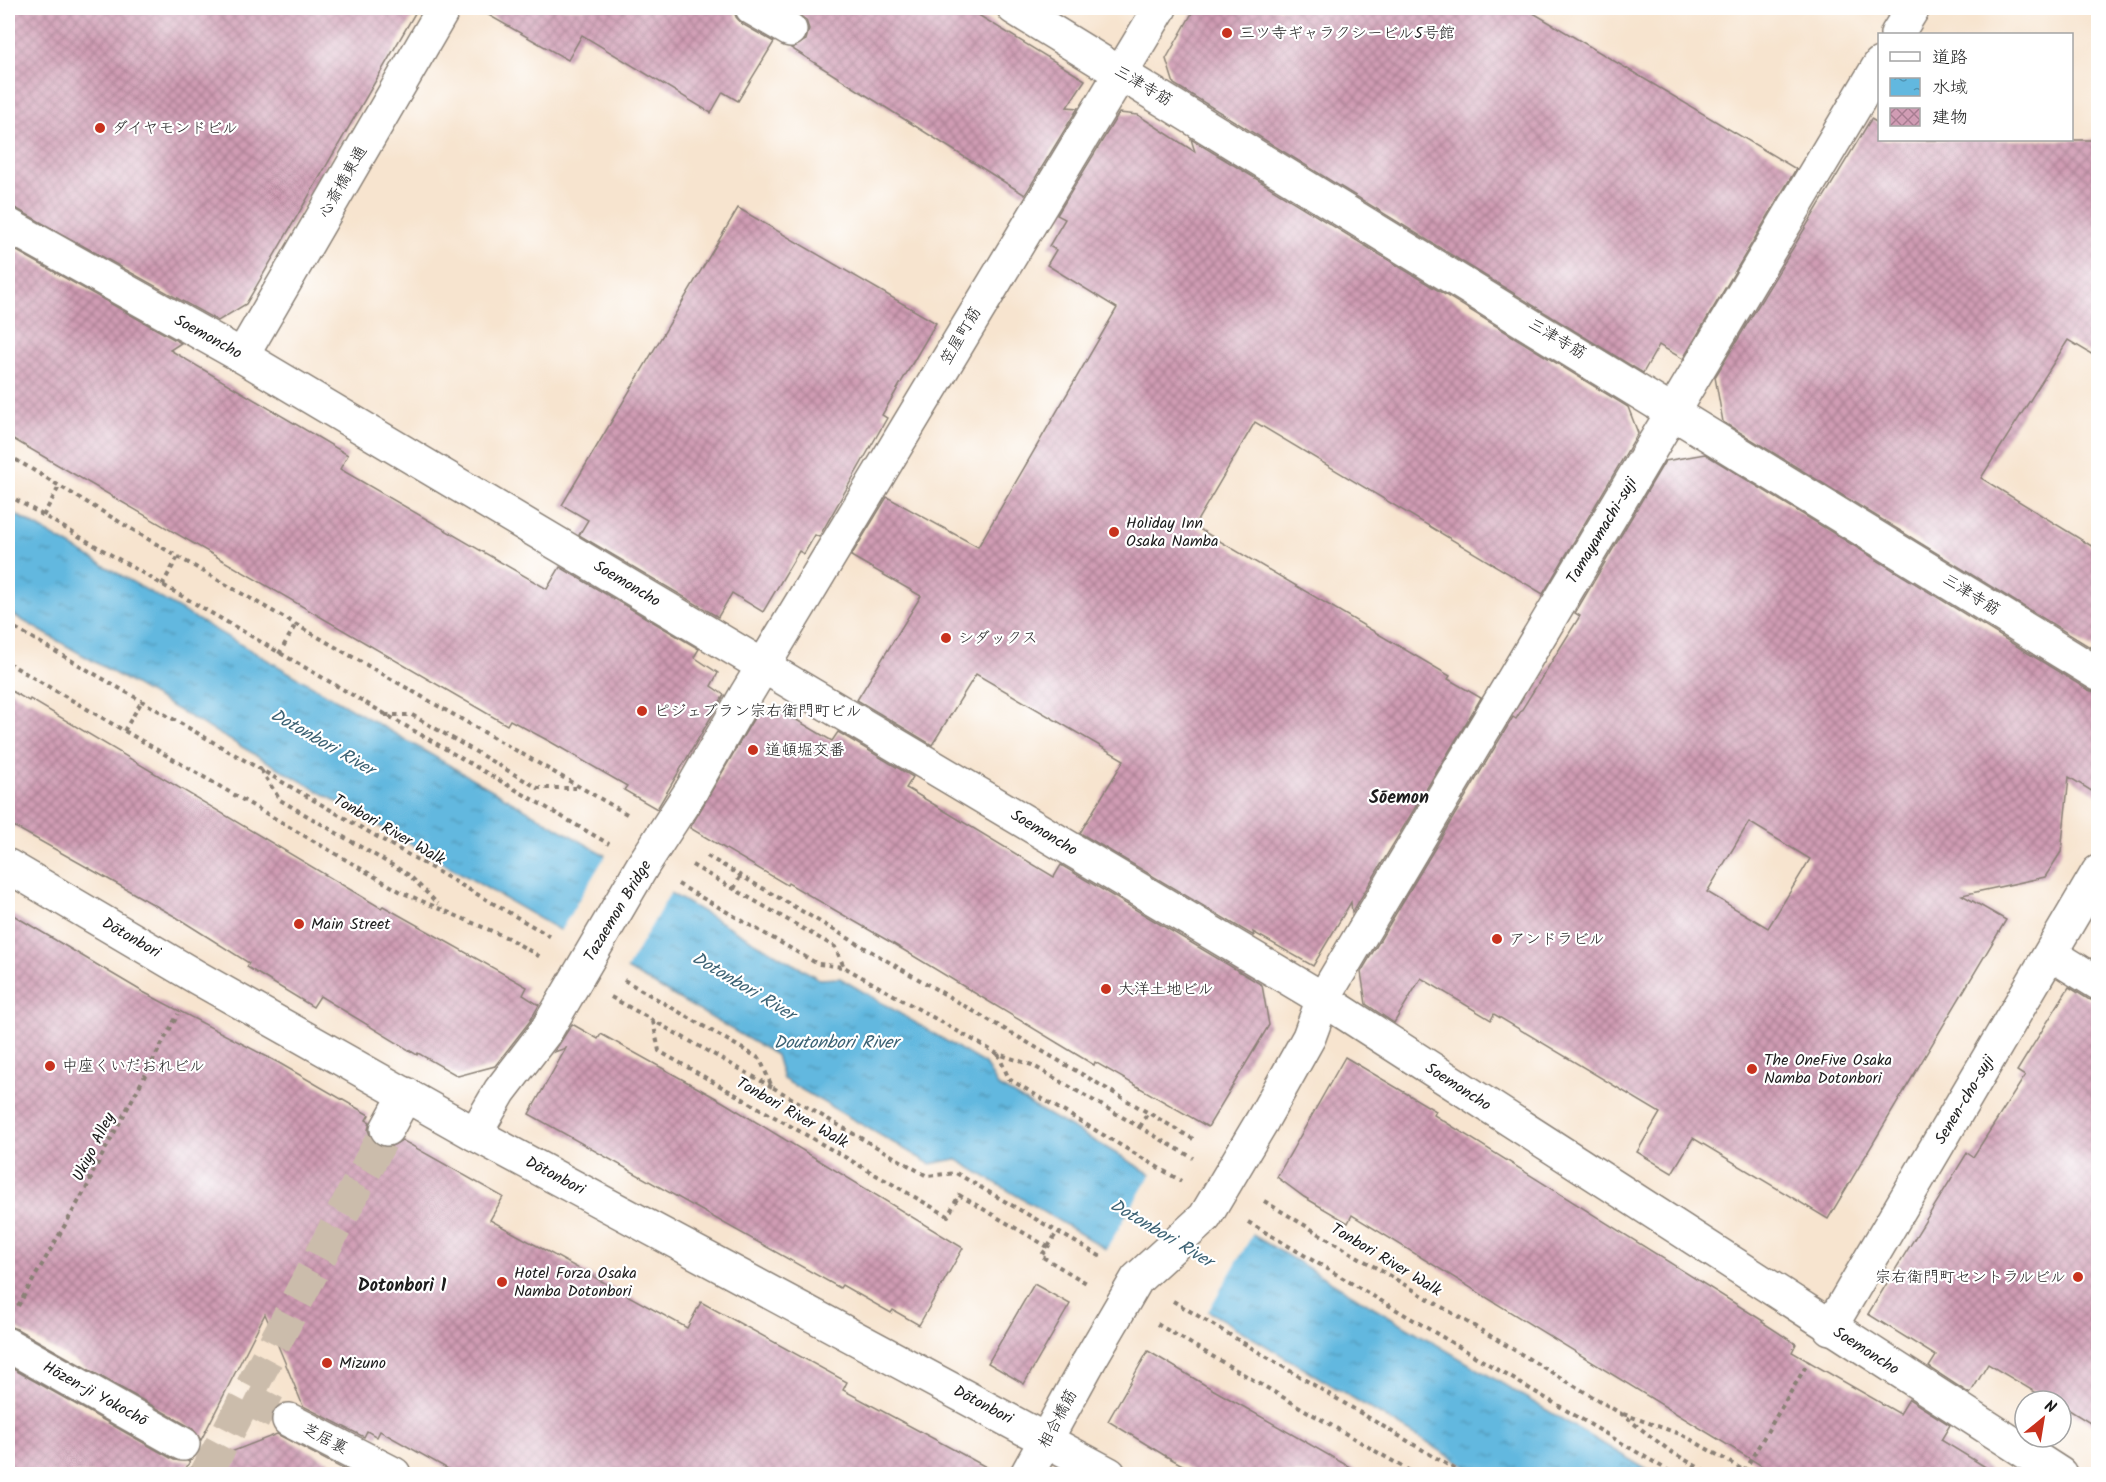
<svg xmlns="http://www.w3.org/2000/svg" width="2106" height="1482" viewBox="0 0 2106 1482" font-family="Kalam,'Klee One',sans-serif">
  <defs>
    <pattern id="water-ripples" width="26" height="14" patternUnits="userSpaceOnUse" patternTransform="scale(1.5)"><rect width="26" height="14" fill="#62b8df"/><path d="M2 4q2-2 4 0t4 0M15 11q2-2 4 0t4 0" fill="none" stroke="#5095b4"/></pattern>
    <pattern id="building-cross-hatch" width="8" height="8" patternUnits="userSpaceOnUse" patternTransform="scale(1.5)"><rect width="8" height="8" fill="#d09cb4"/><path d="M0 0l8 8M0 8l8-8" fill="none" stroke="#a87e92"/></pattern>
  </defs>
  <rect width="100%" height="100%" fill="#fff"/>
  <filter id="ink" filterUnits="userSpaceOnUse"><feTurbulence type="fractalNoise" baseFrequency=".0167" numOctaves="2"/><feDisplacementMap in="SourceGraphic" scale="12" xChannelSelector="R" yChannelSelector="G"/><feConvolveMatrix kernelMatrix="1 2 1 2 8 2 1 2 1" color-interpolation-filters="sRGB"/></filter>
  <filter id="wash" filterUnits="userSpaceOnUse"><feTurbulence type="fractalNoise" baseFrequency=".008" numOctaves="4" result="noise"/><feDisplacementMap in="SourceGraphic" scale="24" xChannelSelector="R" yChannelSelector="G"/><feGaussianBlur stdDeviation="1.35" result="paint"/><feColorMatrix in="noise" values="0 0 0 0 0 0 0 0 0 0 0 0 0 0 0 0 0 1.4 0 .05"/><feComposite in="paint" operator="in"/></filter>
  <g filter="url(#wash)">
    <rect width="100%" height="100%" fill="#f7e4cf"/>
    <!-- water -->
    <polygon fill="url(#water-ripples)" stroke="#3f6a7e" stroke-width="1.5" points="8,510 819,979 840,978 985,1064 998,1086 1105,1147 1654,1474 1479,1474 956,1159 930,1164 783,1079 776,1055 8,612"/>
    <!-- pier -->
    <g fill="#f7e4cf">
      <polygon points="607,853 672,890 625,972 559,933"/>
      <polygon points="1152,1172 1254,1232 1206,1315 1104,1253"/>
    </g>
    <g id="blocks">
      <!-- building -->
      <g fill="url(#building-cross-hatch)" fill-rule="evenodd">
        <polygon points="8,8 418,8 246,304 218,321 17,209 8,206"/>
        <polygon points="476,8 733,8 736,17 742,24 774,42 738,101 723,92 711,113 582,35 568,60"/>
        <polygon points="789,8 967,8 1085,80 1067,107 1078,108 1025,195 791,48 806,40 809,29 806,20"/>
        <polygon points="1195,8 1525,8 1796,169 1683,359 1659,345 1643,373 1174,84 1166,59"/>
        <polygon points="1119,113 1138,115 1195,152 1191,139 1628,407 1638,433 1543,594 1255,422 1194,526 1450,676 1448,679 1481,698 1352,913 1351,902 1313,966 1253,932 1254,936 1080,833 1124,760 976,674 932,745 857,700 921,596 851,556 887,497 978,547 1117,308 1047,265 1056,250 1049,246 1065,219 1057,215"/>
        <polygon points="1871,119 1880,124 1880,140 2098,140 2098,358 2068,340 1981,478 2098,550 2098,652 1723,422 1715,377"/>
        <polygon points="738,208 936,323 882,415 887,418 819,537 815,535 804,554 799,551 763,612 732,593 718,617 579,535 588,520 562,505"/>
        <polygon points="8,246 181,343 170,350 348,455 340,469 547,589 560,567 699,649 694,657 718,673 711,686 724,695 657,809 624,790 627,786 549,741 510,720 507,725 8,436"/>
        <path d="M 1705,454 L 2088,690 L 2098,693 L 2098,795 L 2069,777 L 2061,852 L 2045,877 L 1962,895 L 2006,920 L 1828,1219 L 1693,1138 L 1672,1173 L 1637,1152 L 1660,1113 L 1494,1014 L 1491,1020 L 1421,978 L 1394,1023 L 1366,1004 L 1361,972 L 1513,717 L 1516,719 L 1580,616 L 1575,613 L 1665,461 ZM 1749,822 L 1810,859 L 1768,928 L 1707,892 Z"/>
        <polygon points="8,689 29,701 30,699 381,908 383,906 527,987 523,995 539,1005 530,1021 495,1066 458,1076 418,1053 417,1055 320,996 313,1007 247,967 249,963 176,917 8,823"/>
        <polygon points="778,709 832,741 838,732 913,777 906,788 910,790 1054,877 1061,865 1262,985 1269,1025 1208,1127 1095,1062 1094,1065 892,943 788,883 787,885 690,828 755,716"/>
        <polygon points="8,912 143,992 279,1063 369,1115 366,1120 370,1122 368,1130 371,1138 378,1145 388,1148 402,1140 503,1197 490,1220 687,1328 701,1302 847,1382 843,1390 999,1474 457,1474 380,1431 377,1437 367,1431 364,1437 303,1406 265,1314 201,1440 192,1428 17,1329 8,1326"/>
        <polygon points="2069,987 2088,999 2098,1002 2098,1428 2061,1405 2061,1401 2050,1401 1988,1364 1970,1394 1929,1367 1936,1356 1868,1314 1967,1153 1973,1157 2025,1076 2017,1071"/>
        <polygon points="572,1024 598,1039 601,1034 723,1102 963,1248 919,1325 893,1310 891,1313 842,1285 840,1288 529,1114 566,1048 554,1052"/>
        <polygon points="1345,1057 1436,1111 1434,1115 1763,1321 1762,1322 1796,1344 1792,1352 1900,1414 1909,1399 1950,1425 1941,1440 1997,1474 1775,1474 1352,1215 1348,1223 1304,1197 1277,1177"/>
        <polygon points="1034,1284 1070,1304 1024,1384 988,1363"/>
        <polygon points="1148,1351 1205,1385 1362,1474 1199,1474 1164,1455 1108,1421"/>
        <polygon points="8,1366 174,1460 190,1461 185,1470 277,1434 347,1471 346,1474 8,1474"/>
      </g>
    </g>
  </g>
  <g filter="url(#ink)">
    <use href="#blocks" fill-opacity="0" stroke="#8a8076" stroke-width="1.5"/>
    <g fill="none" stroke-linecap="round" stroke-linejoin="round">
      <!-- minor-tunnel -->
      <g stroke="#cbbcab" stroke-width="33" stroke-dasharray="33 16" stroke-linecap="butt">
        <polyline points="246,1398 289,1420"/>
        <polyline points="206,1474 387,1129"/>
      </g>
      <defs>
        <g id="minor">
          <polyline points="752,8 790,30"/>
          <polyline points="1014,8 2098,674"/>
          <polyline points="1897,34 1913,8"/>
          <polyline points="8,225 242,356 1323,999 2060,1474"/>
          <polyline points="242,356 444,8"/>
          <polyline points="691,791 747,693 1160,8"/>
          <polyline points="8,866 198,978 475,1134 1109,1474"/>
          <polyline points="2051,954 2098,983"/>
          <polyline points="1262,1121 1309,1037 1323,999 1880,64"/>
          <polyline points="387,1129 406,1094"/>
          <polyline points="475,1134 500,1091 546,1031"/>
          <polyline points="1830,1328 2098,872"/>
          <polyline points="8,1345 183,1444"/>
          <polyline points="289,1420 394,1474"/>
          <polyline points="1027,1474 1088,1363"/>
        </g>
      </defs>
      <!-- minor casing -->
      <use href="#minor" stroke="#8a8076" stroke-width="36"/>
      <!-- path -->
      <g stroke="#8a8076" stroke-width="4" stroke-dasharray="4.5 4.5" stroke-linecap="butt">
        <polyline points="8,455 178,557 627,814"/>
        <polyline points="8,495 609,844"/>
        <polyline points="43,516 60,485"/>
        <polyline points="162,585 178,557"/>
        <polyline points="8,624 553,938"/>
        <polyline points="279,654 296,624"/>
        <polyline points="8,663 401,892 508,938 542,958"/>
        <polyline points="385,715 412,715 538,788 576,788"/>
        <polyline points="124,731 142,701"/>
        <polyline points="261,770 280,800 409,875 438,904"/>
        <polyline points="707,856 1195,1140"/>
        <polyline points="692,865 835,947 844,967"/>
        <polyline points="678,884 818,964 844,967 998,1054 1032,1065 1193,1158"/>
        <polyline points="734,889 741,875"/>
        <polyline points="624,980 760,1059 772,1087 927,1176 956,1173 1103,1258"/>
        <polyline points="611,997 772,1087"/>
        <polyline points="653,1021 659,1051 948,1216 959,1195 1048,1247 1041,1256 1088,1284"/>
        <polyline points="998,1054 1009,1079 1181,1181"/>
        <polyline points="1140,1127 1148,1112"/>
        <polyline points="1264,1201 1620,1413 1670,1451 1710,1474"/>
        <polyline points="1248,1222 1674,1474"/>
        <polyline points="1048,1247 1057,1232"/>
        <polyline points="1173,1301 1463,1474"/>
        <polyline points="18,1306 91,1180 90,1178 178,1014"/>
        <polyline points="1157,1324 1415,1474"/>
        <polyline points="1623,1414 1683,1435 1750,1474"/>
        <polyline points="1744,1471 1809,1361"/>
      </g>
      <!-- minor -->
      <use href="#minor" stroke="#fff" stroke-width="33"/>
      <defs>
        <g id="minor-bridge">
          <polyline points="546,1031 643,865 691,791"/>
          <polyline points="1088,1363 1137,1279 1205,1217 1262,1121"/>
        </g>
      </defs>
      <!-- minor-bridge casing -->
      <use href="#minor-bridge" stroke="#8a8076" stroke-width="36" stroke-linecap="butt"/>
      <!-- minor-bridge -->
      <use href="#minor-bridge" stroke="#fff" stroke-width="33"/>
    </g>
  </g>
  <!-- markers -->
  <g fill="#c8321e" stroke="#fff" stroke-width="2">
    <circle cx="1227" cy="33" r="6"/>
    <circle cx="100" cy="128" r="6"/>
    <circle cx="1114" cy="532" r="6"/>
    <circle cx="946" cy="638" r="6"/>
    <circle cx="642" cy="711" r="6"/>
    <circle cx="753" cy="750" r="6"/>
    <circle cx="299" cy="924" r="6"/>
    <circle cx="1497" cy="939" r="6"/>
    <circle cx="1106" cy="989" r="6"/>
    <circle cx="50" cy="1066" r="6"/>
    <circle cx="1752" cy="1069" r="6"/>
    <circle cx="2078" cy="1277" r="6"/>
    <circle cx="502" cy="1282" r="6"/>
    <circle cx="327" cy="1363" r="6"/>
  </g>
  <g text-anchor="middle" dominant-baseline="central" stroke-width="4.5" stroke-linejoin="round" paint-order="stroke">
    <!-- poi labels -->
    <g font-size="16" fill="#1c1c1c" stroke="#fff" text-anchor="start">
      <text x="1239" y="33">三ツ寺ギャラクシービル5号館</text>
      <text x="112" y="128">ダイヤモンドビル</text>
      <text x="1126" y="523">Holiday Inn<tspan x="1126" dy="18">Osaka Namba</tspan></text>
      <text x="958" y="638">シダックス</text>
      <text x="654" y="711">ピジェブラン宗右衛門町ビル</text>
      <text x="765" y="750">道頓堀交番</text>
      <text x="311" y="924">Main Street</text>
      <text x="1509" y="939">アンドラビル</text>
      <text x="1118" y="989">大洋土地ビル</text>
      <text x="1764" y="1060">The OneFive Osaka<tspan x="1764" dy="18">Namba Dotonbori</tspan></text>
      <text x="62" y="1066">中座くいだおれビル</text>
      <text x="514" y="1273">Hotel Forza Osaka<tspan x="514" dy="18">Namba Dotonbori</tspan></text>
      <text x="2066" y="1277" text-anchor="end">宗右衛門町セントラルビル</text>
      <text x="339" y="1363">Mizuno</text>
    </g>
    <!-- street labels -->
    <g font-size="16" fill="#1c1c1c" stroke="#fff">
      <text transform="translate(1143 86) rotate(31)">三津寺筋</text>
      <text transform="translate(343 182) rotate(-60)">心斎橋東通</text>
      <text transform="translate(961 336) rotate(-59)">笠屋町筋</text>
      <text transform="translate(208 337) rotate(29)">Soemoncho</text>
      <text transform="translate(1557 339) rotate(31)">三津寺筋</text>
      <text transform="translate(1602 531) rotate(-59)">Tamayamachi-suji</text>
      <text transform="translate(627 584) rotate(31)">Soemoncho</text>
      <text transform="translate(1971 595) rotate(32)">三津寺筋</text>
      <text transform="translate(389 830) rotate(30)">Tonbori River Walk</text>
      <text transform="translate(1044 833) rotate(31)">Soemoncho</text>
      <text transform="translate(618 911) rotate(-59)">Tazaemon Bridge</text>
      <text transform="translate(131 938) rotate(30)">Dōtonbori</text>
      <text transform="translate(1458 1087) rotate(33)">Soemoncho</text>
      <text transform="translate(1965 1100) rotate(-59)">Senen-cho-suji</text>
      <text transform="translate(792 1113) rotate(30)">Tonbori River Walk</text>
      <text transform="translate(94 1147) rotate(-63)">Ukiyo Alley</text>
      <text transform="translate(555 1176) rotate(28)">Dōtonbori</text>
      <text transform="translate(1386 1260) rotate(31)">Tonbori River Walk</text>
      <text transform="translate(1866 1351) rotate(33)">Soemoncho</text>
      <text transform="translate(95 1394) rotate(29)">Hōzen-ji Yokochō</text>
      <text transform="translate(983 1405) rotate(28)">Dōtonbori</text>
      <text transform="translate(1058 1419) rotate(-62)">相合橋筋</text>
      <text transform="translate(325 1439) rotate(27)">芝居裏</text>
    </g>
    <!-- water labels -->
    <g font-size="18" font-style="italic" fill="#3c6274" stroke="#fff">
      <text transform="translate(322 743) rotate(30)">Dotonbori River</text>
      <text transform="translate(743 987) rotate(31)">Dotonbori River</text>
      <text x="836" y="1043">Doutonbori River</text>
      <text transform="translate(1161 1234) rotate(31)">Dotonbori River</text>
    </g>
    <!-- neighbourhood labels -->
    <g font-size="18" font-weight="bold" fill="#1c1c1c" stroke="#fff">
      <text x="1399" y="798">Sōemon</text>
      <text x="402" y="1286">Dotonbori 1</text>
    </g>
  </g>
  <!-- margin -->
  <rect width="2106" height="1482" fill="none" stroke="#fff" stroke-width="30"/>
  <!-- legend -->
  <rect x="1878" y="33" width="195" height="108" fill="#ffffff" stroke="#a4a4a4" stroke-width="1.5"/>
  <rect x="1890" y="52" width="30" height="9" fill="#ffffff" stroke="#a4a4a4" stroke-width="1.5"/>
  <text x="1932" y="63" font-size="18" fill="#1c1c1c">道路</text>
  <rect x="1890" y="78" width="30" height="18" fill="url(#water-ripples)" stroke="#a4a4a4" stroke-width="1.5"/>
  <text x="1932" y="93" font-size="18" fill="#1c1c1c">水域</text>
  <rect x="1890" y="108" width="30" height="18" fill="url(#building-cross-hatch)" stroke="#a4a4a4" stroke-width="1.5"/>
  <text x="1932" y="123" font-size="18" fill="#1c1c1c">建物</text>
  <!-- north arrow -->
  <g transform="translate(2043 1419) rotate(30)"><circle r="28" fill="#ffffff" stroke="#a4a4a4" stroke-width="1.5"/>
  <path d="M0-4.5L10 22L0 15L-10 22Z" fill="#c8321e"/>
  <text y="-9" font-size="16" font-weight="bold" text-anchor="middle" fill="#1c1c1c">N</text>
  </g>
</svg>
